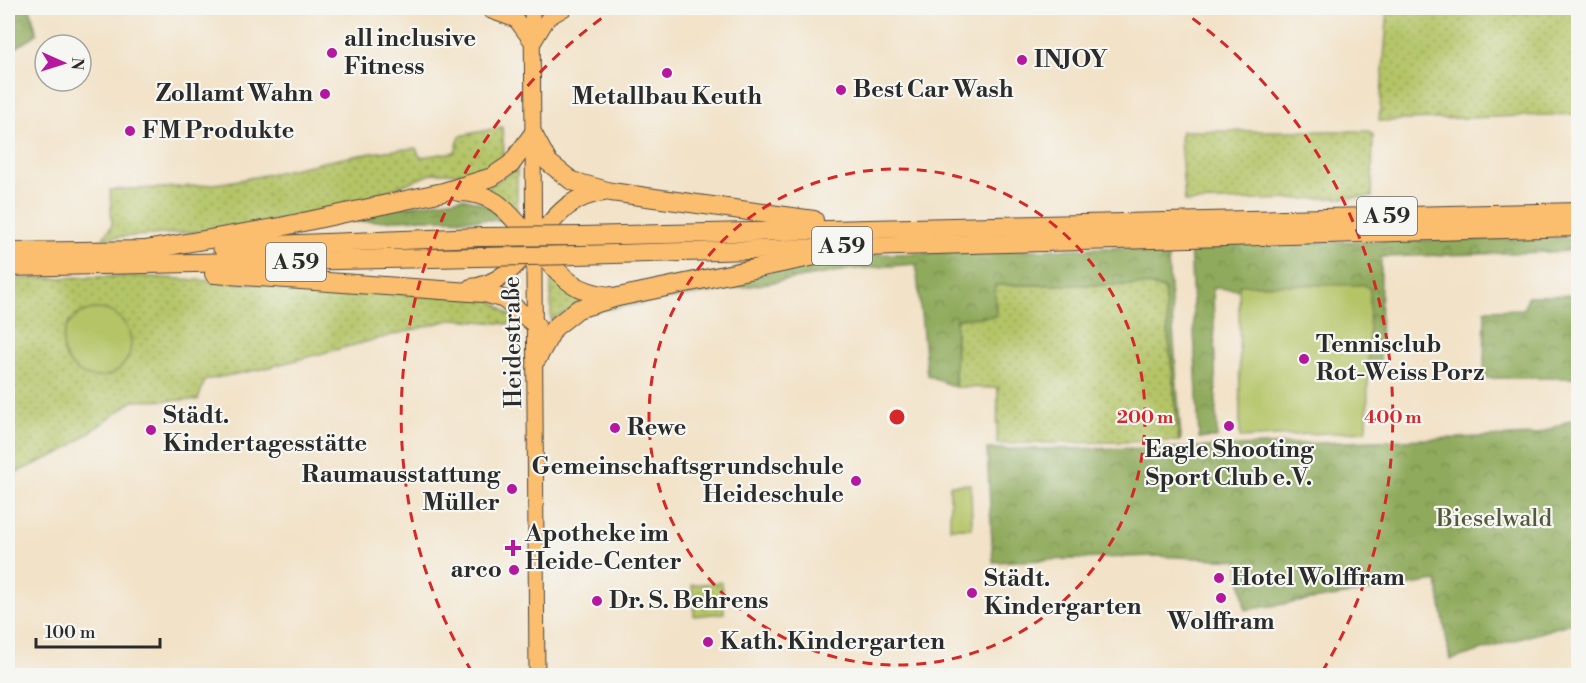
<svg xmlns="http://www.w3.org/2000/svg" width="1586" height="683" viewBox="0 0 1586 683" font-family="'Libre Bodoni',serif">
  <defs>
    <pattern id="grass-dots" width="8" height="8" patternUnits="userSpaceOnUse" patternTransform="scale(1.5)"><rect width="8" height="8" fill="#b4c466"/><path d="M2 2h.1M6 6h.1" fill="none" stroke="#939f54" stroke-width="1.8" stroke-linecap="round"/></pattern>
    <pattern id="forest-crowns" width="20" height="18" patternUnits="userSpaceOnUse" patternTransform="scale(1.5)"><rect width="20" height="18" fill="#8faa5b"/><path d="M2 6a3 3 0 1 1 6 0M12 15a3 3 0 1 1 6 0" fill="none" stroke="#758b4b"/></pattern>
  </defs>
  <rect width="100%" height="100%" fill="#f6f6f2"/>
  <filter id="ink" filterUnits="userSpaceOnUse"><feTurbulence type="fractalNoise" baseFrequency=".0167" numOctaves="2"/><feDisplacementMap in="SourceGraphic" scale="12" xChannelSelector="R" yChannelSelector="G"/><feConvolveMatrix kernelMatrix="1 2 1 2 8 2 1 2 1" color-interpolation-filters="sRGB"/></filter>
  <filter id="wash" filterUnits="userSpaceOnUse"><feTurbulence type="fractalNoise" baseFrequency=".008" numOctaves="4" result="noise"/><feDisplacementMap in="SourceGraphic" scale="24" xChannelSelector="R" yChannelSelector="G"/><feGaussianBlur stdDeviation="1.35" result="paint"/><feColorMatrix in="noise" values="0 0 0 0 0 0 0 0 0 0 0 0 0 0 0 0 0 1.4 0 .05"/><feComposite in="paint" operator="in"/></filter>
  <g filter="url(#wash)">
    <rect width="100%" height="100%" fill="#f2e2c7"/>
    <!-- grass -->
    <g fill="url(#grass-dots)" stroke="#707848" stroke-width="1.5">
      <polygon points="1388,8 1578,8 1578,114 1379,121"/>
      <path d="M 502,127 L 505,163 L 482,174 L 434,173 L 349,206 L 228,230 L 103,238 L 112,225 L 110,190 C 152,188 194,188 234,181 C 295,170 354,152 416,148 L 420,157 L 455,152 L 460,136 Z"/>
      <polygon points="1368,131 1373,135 1372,197 1185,202 1180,140 1182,131"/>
      <polygon points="517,169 517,218 482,190"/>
      <polygon points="136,276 490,299 517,321 508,324 454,319 262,369 205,380 198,400 133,401 64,451 8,476 8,279"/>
      <polygon points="551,276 589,299 551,320"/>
      <polygon points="995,285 1149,285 1164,289 1179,441 997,444 998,388 955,387 956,319"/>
      <polygon points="722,582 724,613 694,616 692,585"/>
    </g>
    <!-- forest -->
    <g fill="url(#forest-crowns)" stroke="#5d6a43" stroke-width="1.5">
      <polygon points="8,8 30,8 37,34 8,53"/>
      <polygon points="463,198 488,205 503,220 420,219 356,222 375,211"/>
      <polygon points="1578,238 1578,251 1381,257 1380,366 1366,365 1243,290 1213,288 1217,438 1199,438 1190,244"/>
      <polygon points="1167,246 1181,439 1179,441 1164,289 1149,285 995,285 996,316 956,319 955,387 927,375 916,264 854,269 597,311 599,306 858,255"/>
      <polygon points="1578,295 1578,378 1484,378 1485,310 1524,309 1528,296"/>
      <polygon points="1578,417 1578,621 1450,660 1437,581 1245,610 1238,560 1155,556 993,562 987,449 1183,448 1536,435"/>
    </g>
    <!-- garden -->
    <g fill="#b4c466" stroke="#707848" stroke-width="1.5">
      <polygon points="1239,285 1365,285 1370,290 1367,428 1364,431 1240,438"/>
      <circle cx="97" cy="343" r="34"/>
      <polygon points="971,484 972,528 950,528 950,485"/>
    </g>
  </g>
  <g filter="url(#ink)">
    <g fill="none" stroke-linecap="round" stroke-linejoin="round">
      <defs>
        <g id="major">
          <polyline points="532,8 537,676"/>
          <polyline points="491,11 516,20 533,43"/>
          <polyline points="533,43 548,18 565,8"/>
        </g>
        <g id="highway">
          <path d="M 458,192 C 498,192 509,215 534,242 C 555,218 570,195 604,192"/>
          <polyline points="580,236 1578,212"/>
          <polyline points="222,247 481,237"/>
          <polyline points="139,251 280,227 443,192 492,177 511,164 533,134 548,162 572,181 611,192 814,220"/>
          <polyline points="8,252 150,250"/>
          <polyline points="578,255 1578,227"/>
          <polyline points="8,267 478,257"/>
          <polyline points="214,274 484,293 504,299 536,325"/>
          <path d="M 471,288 C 500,285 515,266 534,244 C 559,273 570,292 610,296"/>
          <polyline points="537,359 554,328 578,309 618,297 816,256"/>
        </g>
      </defs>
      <!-- major casing -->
      <use href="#major" stroke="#494642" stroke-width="17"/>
      <!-- highway casing -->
      <use href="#highway" stroke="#494642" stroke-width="20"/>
      <!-- major -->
      <use href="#major" stroke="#fbbd6e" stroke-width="15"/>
      <!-- highway -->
      <use href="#highway" stroke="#fbbd6e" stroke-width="18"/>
      <defs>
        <g id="highway-bridge">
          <polyline points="481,237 580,236"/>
          <polyline points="478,257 578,255"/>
        </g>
      </defs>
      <!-- highway-bridge casing -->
      <use href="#highway-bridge" stroke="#494642" stroke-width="20" stroke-linecap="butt"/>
      <!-- highway-bridge -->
      <use href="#highway-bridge" stroke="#fbbd6e" stroke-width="18"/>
    </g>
  </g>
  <!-- distance rings -->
  <g fill="none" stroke="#d62828" stroke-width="3" stroke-dasharray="10 8">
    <circle cx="897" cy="417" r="248"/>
    <path d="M472 672A496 496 0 0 1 616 8M1178 8A496 496 0 0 1 1322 672"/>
  </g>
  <!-- markers -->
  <g fill="#b5179e" stroke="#f6f6f2" stroke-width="2">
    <circle cx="332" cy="53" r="6"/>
    <circle cx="1022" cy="60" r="6"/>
    <circle cx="667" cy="73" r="6"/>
    <circle cx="841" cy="90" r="6"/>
    <circle cx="325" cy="94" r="6"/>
    <circle cx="130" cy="131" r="6"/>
    <circle cx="1304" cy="359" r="6"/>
    <circle cx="1229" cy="426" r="6"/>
    <circle cx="615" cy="428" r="6"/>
    <circle cx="151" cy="430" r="6"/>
    <circle cx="856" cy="481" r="6"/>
    <circle cx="512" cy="489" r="6"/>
    <path d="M510 539h6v6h6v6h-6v6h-6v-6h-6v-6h6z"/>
    <circle cx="514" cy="570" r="6"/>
    <circle cx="1219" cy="578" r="6"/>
    <circle cx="972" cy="593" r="6"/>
    <circle cx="1221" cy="598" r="6"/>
    <circle cx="597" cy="601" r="6"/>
    <circle cx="708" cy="642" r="6"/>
  </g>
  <g text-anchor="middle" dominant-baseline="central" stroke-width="4.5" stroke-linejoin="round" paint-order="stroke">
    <!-- shield labels -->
    <g fill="#f6f6f2" stroke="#686867" stroke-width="1.5">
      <rect x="1357" y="197" width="60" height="38" rx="4.5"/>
      <rect x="812" y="227" width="60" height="38" rx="4.5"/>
      <rect x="266" y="243" width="60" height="38" rx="4.5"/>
    </g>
    <g font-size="22" font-weight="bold" fill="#2b2b2b">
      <text x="1387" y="216">A 59</text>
      <text x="842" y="246">A 59</text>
      <text x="296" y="262">A 59</text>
    </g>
    <!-- poi labels -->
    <g font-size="24" font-weight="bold" fill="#2b2b2b" stroke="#f6f6f2" text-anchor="start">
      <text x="344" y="39">all inclusive<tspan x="344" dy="28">Fitness</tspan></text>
      <text x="1034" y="60">INJOY</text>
      <text x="853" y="90">Best Car Wash</text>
      <text x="313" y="94" text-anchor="end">Zollamt Wahn</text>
      <text x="667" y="97" text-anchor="middle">Metallbau Keuth</text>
      <text x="142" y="131">FM Produkte</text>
      <text x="1316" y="345">Tennisclub<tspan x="1316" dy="28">Rot-Weiss Porz</tspan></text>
      <text x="163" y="416">Städt.<tspan x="163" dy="28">Kindertagesstätte</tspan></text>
      <text x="627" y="428">Rewe</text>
      <text x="1229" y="450" text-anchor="middle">Eagle Shooting<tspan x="1229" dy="28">Sport Club e.V.</tspan></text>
      <text x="844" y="467" text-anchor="end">Gemeinschaftsgrundschule<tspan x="844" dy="28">Heideschule</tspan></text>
      <text x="500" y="475" text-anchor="end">Raumausstattung<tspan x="500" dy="28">Müller</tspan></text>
      <text x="525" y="534">Apotheke im<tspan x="525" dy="28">Heide-Center</tspan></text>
      <text x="502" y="570" text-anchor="end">arco</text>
      <text x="1231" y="578">Hotel Wolffram</text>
      <text x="984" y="579">Städt.<tspan x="984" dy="28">Kindergarten</tspan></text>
      <text x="609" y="601">Dr. S. Behrens</text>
      <text x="1221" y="622" text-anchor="middle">Wolffram</text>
      <text x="720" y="642">Kath. Kindergarten</text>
    </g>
    <!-- street labels -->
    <g font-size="24" fill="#2b2b2b" stroke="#f6f6f2">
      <text transform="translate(513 342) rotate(-91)">Heidestraße</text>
    </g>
    <!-- park labels -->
    <g font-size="24" fill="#54593d" stroke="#f6f6f2">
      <text x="1494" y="519">Bieselwald</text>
    </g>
  </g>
  <circle cx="897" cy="417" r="9" fill="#d62828" stroke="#f6f6f2" stroke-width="3"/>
  <g font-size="18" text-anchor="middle" font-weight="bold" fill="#d62828" stroke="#f6f6f2" stroke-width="4.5" stroke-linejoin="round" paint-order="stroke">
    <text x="1145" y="423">200 m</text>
    <text x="1393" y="423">400 m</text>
  </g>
  <!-- margin -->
  <rect width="1586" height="683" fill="none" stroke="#f6f6f2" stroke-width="30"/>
  <!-- north arrow -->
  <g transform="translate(63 63) rotate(93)"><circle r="28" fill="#f6f6f2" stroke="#a5a5a2" stroke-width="1.5"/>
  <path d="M0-4.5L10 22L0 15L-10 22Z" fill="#b5179e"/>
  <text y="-9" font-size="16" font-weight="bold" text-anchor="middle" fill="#2b2b2b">N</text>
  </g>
  <!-- scale -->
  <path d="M36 638v9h124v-9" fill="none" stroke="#2b2b2b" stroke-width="3"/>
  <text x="45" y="638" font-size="18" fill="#2b2b2b" stroke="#f6f6f2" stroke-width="4.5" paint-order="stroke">100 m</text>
</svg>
